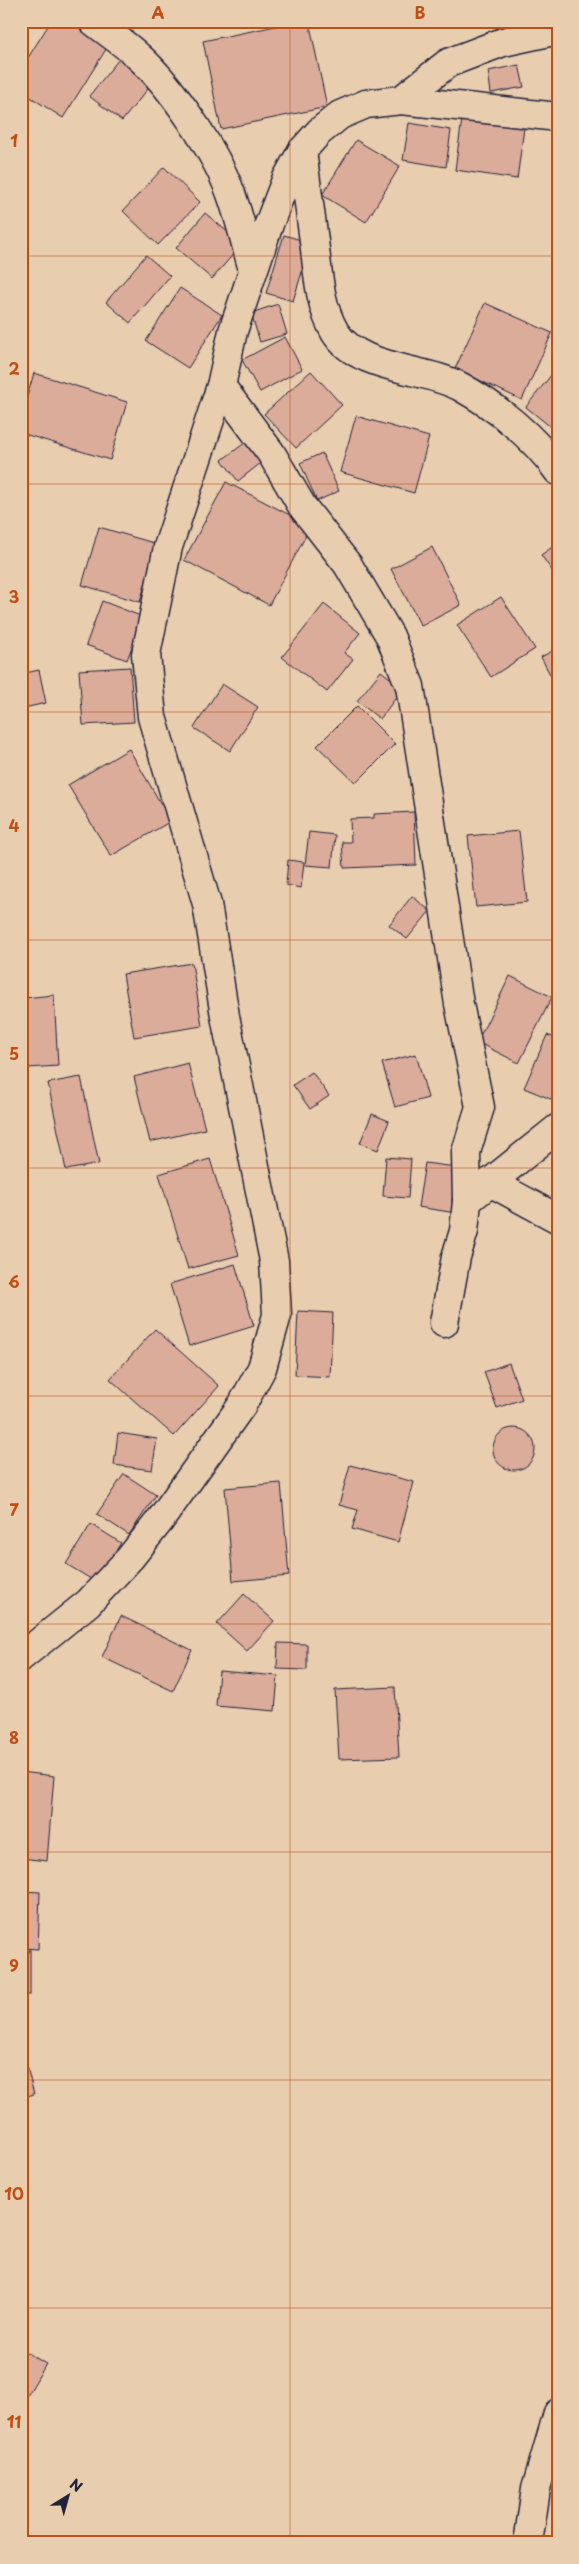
<svg xmlns="http://www.w3.org/2000/svg" width="579" height="2564" viewBox="0 0 579 2564" font-family="'Playpen Sans',sans-serif">
  <rect width="100%" height="100%" fill="#e8cdaf"/>
  <filter id="ink" filterUnits="userSpaceOnUse"><feTurbulence type="fractalNoise" baseFrequency=".02" numOctaves="2"/><feDisplacementMap in="SourceGraphic" scale="10" xChannelSelector="R" yChannelSelector="G"/><feConvolveMatrix kernelMatrix="1 2 1 2 8 2 1 2 1" color-interpolation-filters="sRGB"/></filter>
  <g filter="url(#ink)">
    <!-- building -->
    <g fill="#dcac9a" stroke="#22223b">
      <polygon points="51,21 70,21 108,46 63,118 21,91 21,69"/>
      <polygon points="300,21 309,21 327,107 221,129 203,41"/>
      <polygon points="119,59 151,85 122,121 89,96"/>
      <polygon points="519,65 524,87 491,93 488,71"/>
      <polygon points="462,119 524,128 517,179 455,170"/>
      <polygon points="409,123 451,130 446,167 403,160"/>
      <polygon points="356,140 400,166 366,222 322,195"/>
      <polygon points="164,167 200,202 158,245 123,211"/>
      <polygon points="205,213 242,244 212,279 176,248"/>
      <polygon points="284,235 311,243 293,301 266,293"/>
      <polygon points="146,255 170,276 130,323 106,302"/>
      <polygon points="180,288 222,315 188,368 146,341"/>
      <polygon points="485,303 552,333 522,400 455,369"/>
      <polygon points="278,304 287,334 260,342 251,313"/>
      <polygon points="285,337 302,369 260,392 242,360"/>
      <polygon points="311,371 342,405 296,448 264,414"/>
      <polygon points="34,373 127,402 110,460 21,433 21,417"/>
      <polygon points="552,374 558,379 557,432 526,407"/>
      <polygon points="356,416 429,437 414,493 340,472"/>
      <polygon points="246,442 262,462 238,481 222,460"/>
      <polygon points="322,453 339,491 317,501 300,463"/>
      <polygon points="226,482 311,526 269,605 184,560"/>
      <polygon points="99,527 157,544 140,602 82,585"/>
      <polygon points="558,543 558,579 541,555"/>
      <polygon points="432,547 461,605 421,626 391,569"/>
      <polygon points="501,597 535,649 491,677 457,625"/>
      <polygon points="102,601 143,617 127,660 86,645"/>
      <polygon points="324,604 360,633 344,653 353,659 327,692 282,657"/>
      <polygon points="558,648 558,690 541,657"/>
      <polygon points="130,667 134,722 83,725 79,670"/>
      <polygon points="39,670 46,703 24,708 21,674"/>
      <polygon points="381,671 403,688 380,719 357,701"/>
      <polygon points="222,684 258,707 230,751 194,728"/>
      <polygon points="357,706 395,744 356,783 317,746"/>
      <polygon points="129,749 171,821 111,856 68,785"/>
      <polygon points="414,812 416,865 344,868 342,842 351,842 350,819 374,818 374,814"/>
      <polygon points="519,831 527,902 476,907 468,836"/>
      <polygon points="309,832 335,835 332,867 305,865"/>
      <polygon points="288,860 304,862 301,888 286,885"/>
      <polygon points="412,896 430,911 407,939 389,925"/>
      <polygon points="192,963 202,1026 134,1037 123,974"/>
      <polygon points="510,976 552,997 519,1063 477,1042"/>
      <polygon points="54,995 58,1066 28,1068 24,998"/>
      <polygon points="547,1035 558,1039 558,1102 524,1088"/>
      <polygon points="416,1054 428,1098 395,1107 382,1063"/>
      <polygon points="188,1063 205,1129 150,1142 134,1077"/>
      <polygon points="312,1072 329,1096 310,1109 293,1085"/>
      <polygon points="81,1077 99,1164 66,1170 48,1083"/>
      <polygon points="372,1114 389,1121 378,1150 360,1143"/>
      <polygon points="386,1157 411,1159 408,1198 383,1196"/>
      <polygon points="210,1159 239,1255 188,1269 159,1174"/>
      <polygon points="425,1163 463,1168 456,1213 418,1207"/>
      <polygon points="235,1264 254,1326 189,1346 170,1284"/>
      <polygon points="298,1311 333,1313 330,1377 295,1375"/>
      <polygon points="155,1329 219,1386 174,1436 110,1379"/>
      <polygon points="509,1363 522,1399 497,1408 484,1372"/>
      <circle cx="514" cy="1449" r="21"/>
      <polygon points="118,1433 157,1439 152,1470 114,1465"/>
      <polygon points="350,1465 414,1482 398,1542 352,1529 358,1510 339,1505"/>
      <polygon points="124,1474 156,1495 129,1535 97,1514"/>
      <polygon points="281,1483 289,1576 233,1581 225,1488"/>
      <polygon points="91,1524 121,1543 96,1582 66,1564"/>
      <polygon points="244,1594 274,1621 247,1651 217,1624"/>
      <polygon points="121,1616 192,1650 173,1691 102,1657"/>
      <polygon points="278,1643 307,1644 307,1670 277,1669"/>
      <polygon points="219,1671 278,1676 275,1711 216,1706"/>
      <polygon points="395,1687 399,1757 339,1759 335,1690"/>
      <polygon points="21,1772 54,1776 47,1861 21,1858"/>
      <polygon points="21,1891 40,1892 38,1949 21,1948"/>
      <rect x="21" y="1950" width="9" height="45"/>
      <polygon points="21,2002 24,2050 21,2050"/>
      <polygon points="21,2052 23,2052 34,2094 21,2098"/>
      <polygon points="21,2349 46,2364 21,2406"/>
    </g>
    <g fill="none" stroke-linecap="round" stroke-linejoin="round">
      <defs>
        <g id="minor">
          <path d="M 93,21 C 108,33 124,43 138,56 C 171,85 216,152 231,194 C 240,219 246,245 253,270"/>
          <polyline points="401,100 448,63 503,42 558,30"/>
          <path d="M 302,151 C 306,181 310,211 314,241 C 318,271 319,305 335,332 C 358,370 424,367 461,387 C 497,407 534,437 558,471"/>
          <polyline points="221,386 271,453 302,506 348,565 390,636 410,686 459,1004 480,1107 466,1152 467,1201 464,1231 456,1257 444,1323"/>
          <polyline points="490,1182 558,1219"/>
          <polyline points="467,1201 558,1128"/>
          <polyline points="21,1657 88,1603 130,1558 161,1519 242,1405 262,1368 277,1315 274,1261 225,1016 207,904 152,717 146,654 168,547 221,386 233,331 269,224 286,180 302,151 319,132 340,115 366,104 401,100 558,117"/>
          <polyline points="528,2543 536,2489 558,2413"/>
        </g>
      </defs>
      <!-- minor casing -->
      <use href="#minor" stroke="#22223b" stroke-width="31"/>
      <!-- minor -->
      <use href="#minor" stroke="#e8cdaf" stroke-width="28"/>
    </g>
  </g>
  <!-- grid -->
  <path fill="none" stroke="#c04e15" stroke-width="1" stroke-opacity="0.55" d="M 290,21 L 290,2543M 21,256 L 558,256M 21,484 L 558,484M 21,712 L 558,712M 21,940 L 558,940M 21,1168 L 558,1168M 21,1396 L 558,1396M 21,1624 L 558,1624M 21,1852 L 558,1852M 21,2080 L 558,2080M 21,2308 L 558,2308"/>
  <!-- margin -->
  <rect width="579" height="2564" fill="none" stroke="#e8cdaf" stroke-width="55"/>
  <!-- north arrow -->
  <g transform="translate(68 2496) rotate(37)" stroke="#e8cdaf" stroke-width="4" paint-order="stroke">
  <path d="M0-4L9 19L0 12L-9 19Z" fill="#22223b"/>
  <text y="-8" font-size="14" font-weight="bold" text-anchor="middle" fill="#22223b">N</text>
  </g>
  <rect x="28" y="28" width="524" height="2508" fill="none" stroke="#c04e15" stroke-width="2"/>
  <g font-size="16" text-anchor="middle" font-weight="bold" fill="#c04e15">
    <text x="158" y="19">A</text>
    <text x="420" y="19">B</text>
    <text x="14" y="147">1</text>
    <text x="14" y="375">2</text>
    <text x="14" y="603">3</text>
    <text x="14" y="832">4</text>
    <text x="14" y="1060">5</text>
    <text x="14" y="1288">6</text>
    <text x="14" y="1516">7</text>
    <text x="14" y="1744">8</text>
    <text x="14" y="1972">9</text>
    <text x="14" y="2200">10</text>
    <text x="14" y="2428">11</text>
  </g>
</svg>
